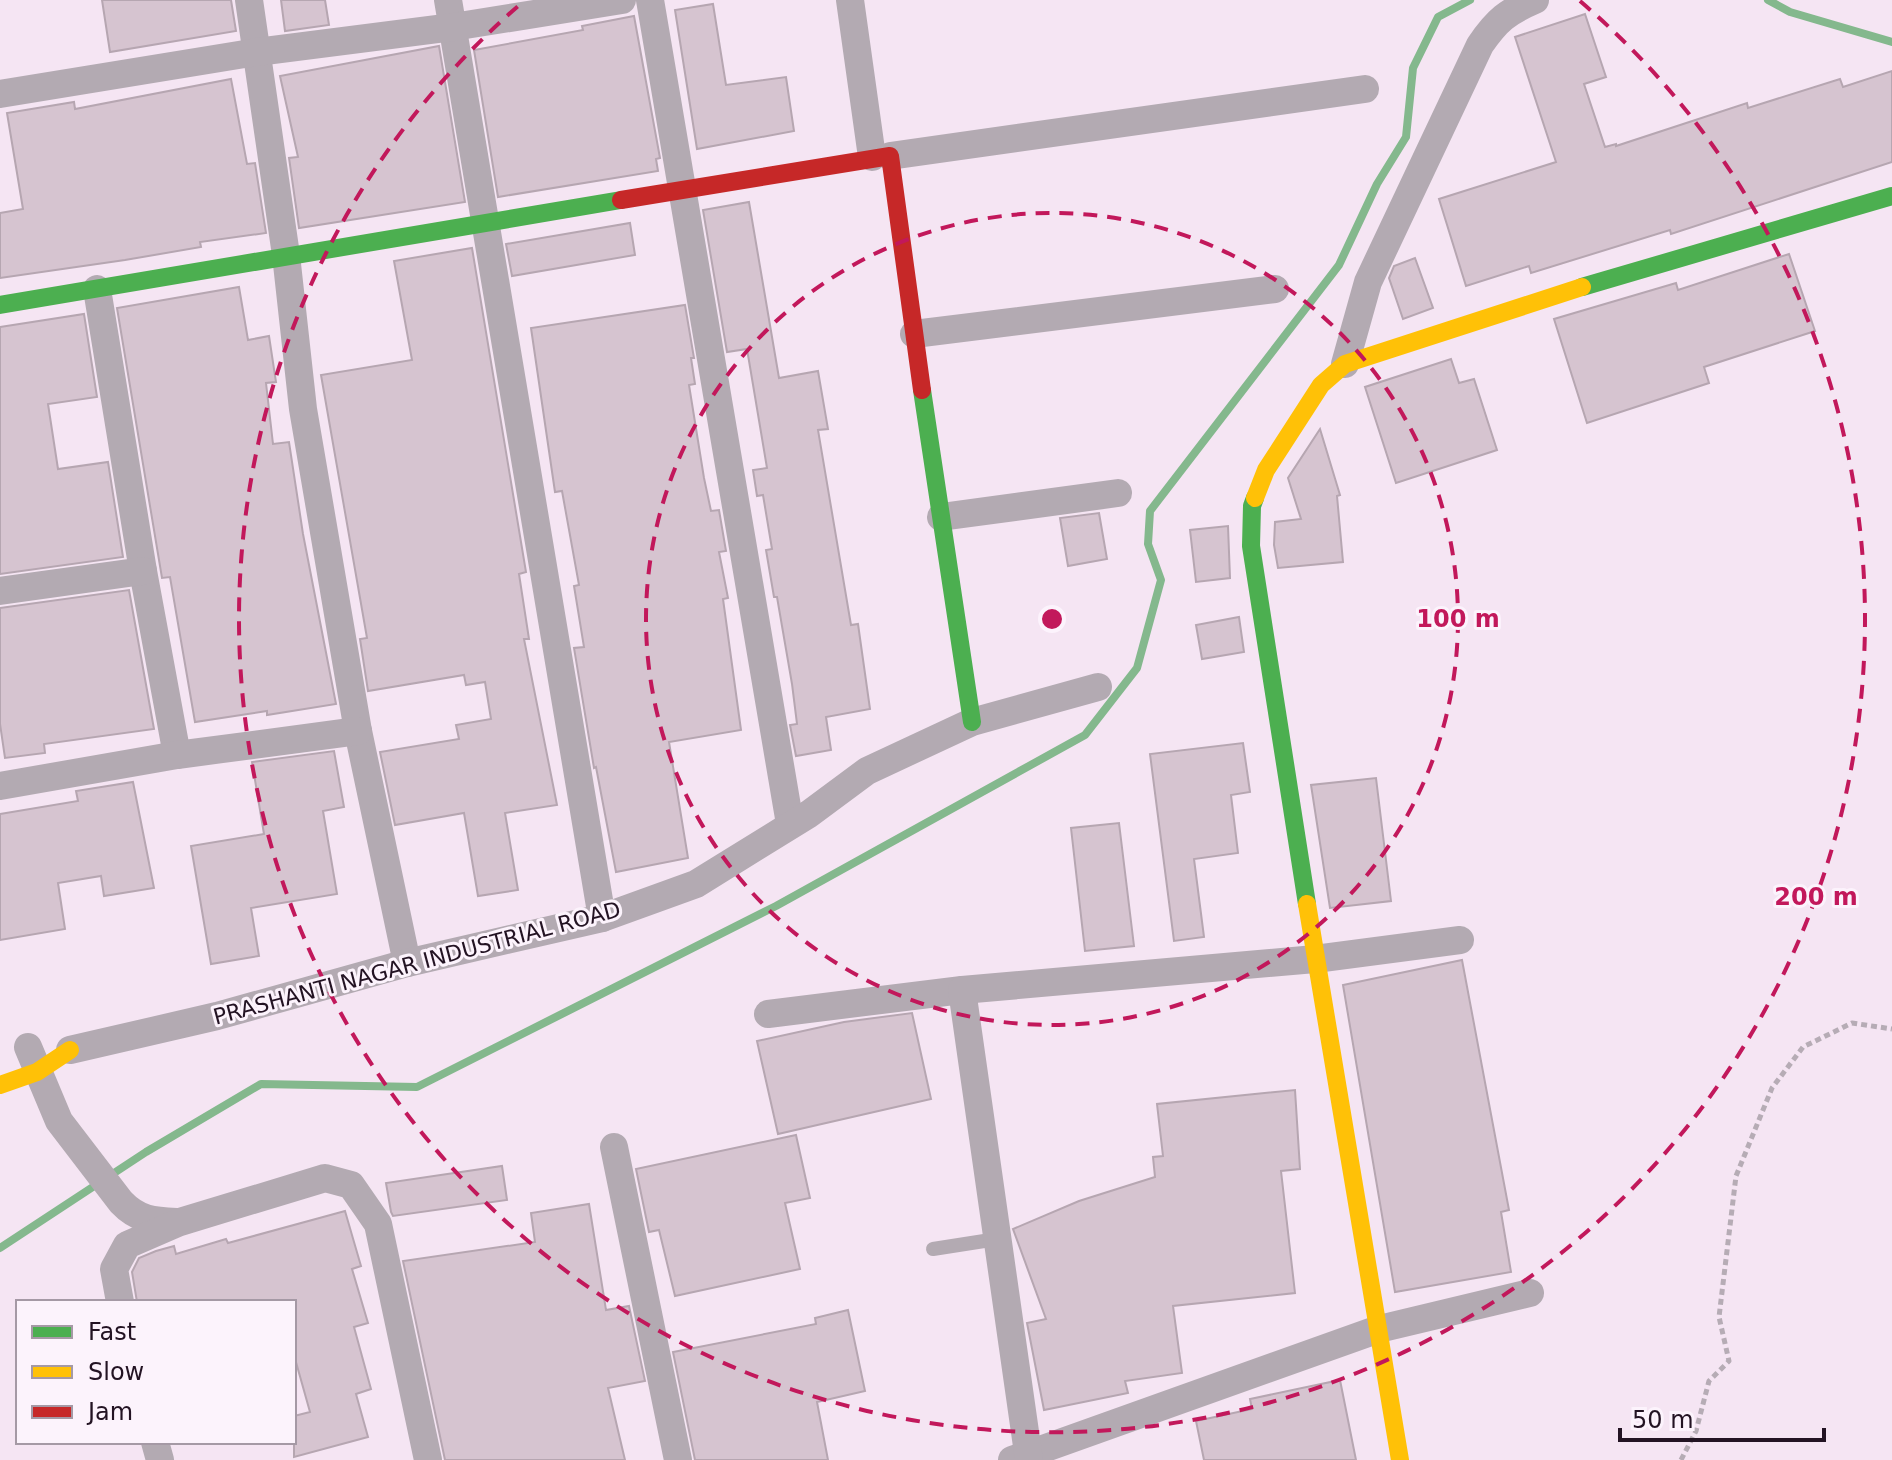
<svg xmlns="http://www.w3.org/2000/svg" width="1892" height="1460" viewBox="0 0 1892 1460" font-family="'DejaVu Sans',sans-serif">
  <rect width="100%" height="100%" fill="#f5e5f3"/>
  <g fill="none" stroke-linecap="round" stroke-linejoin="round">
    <!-- stream -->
    <g stroke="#84b88d" stroke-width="8">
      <polyline points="1768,0 1790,12 1892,42"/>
      <polyline points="0,1248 146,1152 261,1084 417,1087 776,906 1085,735 1137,668 1161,580 1148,544 1150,511 1339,265 1377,184 1406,137 1413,68 1438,17 1470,0"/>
    </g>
  </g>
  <!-- building -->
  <g fill="#d6c4d0" stroke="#b6a6b1" stroke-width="2">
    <polygon points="102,0 231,0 236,31 110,52"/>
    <polygon points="281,0 325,0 329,25 285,31"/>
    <polygon points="713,4 726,85 786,77 794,131 697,149 675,10"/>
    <polygon points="1585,14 1606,77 1584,84 1605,147 1616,144 1616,146 1747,103 1748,108 1840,79 1843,87 1892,71 1892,162 1671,234 1670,230 1531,273 1529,266 1466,286 1439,199 1556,162 1515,37"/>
    <polygon points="634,16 660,158 656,159 658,171 498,197 474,50 583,30 582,26"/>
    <polygon points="439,46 465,202 299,228 289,158 298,157 280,76"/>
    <polygon points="231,79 247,164 255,163 266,233 200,242 201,247 125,260 0,278 0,213 23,209 7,113 74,102 75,109"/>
    <polygon points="749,202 779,378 818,371 828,429 818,430 851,625 858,624 870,709 826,717 831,750 796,756 790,725 797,724 792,684 777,597 774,597 766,550 772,549 763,495 757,496 753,470 767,468 747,349 727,352 703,210"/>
    <polygon points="630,223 635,255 512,276 506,244"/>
    <polygon points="472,248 526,572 519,574 529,639 524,639 557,805 505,813 518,890 478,896 464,813 395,825 380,752 459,739 456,725 491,719 485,682 466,685 464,675 368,691 360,639 367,638 321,375 412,360 394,261"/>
    <polygon points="1789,254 1815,331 1704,367 1709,383 1587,423 1554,319 1676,283 1678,290"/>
    <polygon points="1415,258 1433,308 1403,319 1389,278 1394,266"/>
    <polygon points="239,287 248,340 269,336 276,382 266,383 273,444 289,442 303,534 336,704 267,715 267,711 195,722 170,577 162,578 117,308"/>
    <polygon points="685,305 694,358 691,358 695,384 689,385 704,478 711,511 719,510 726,551 719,552 728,598 723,599 741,730 669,742 688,858 616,872 596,767 594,768 574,648 584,647 574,586 579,585 562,491 555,492 531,328"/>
    <polygon points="84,314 97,397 48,404 58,469 108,462 123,557 0,574 0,327"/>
    <polygon points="1451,359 1459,383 1474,379 1497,450 1396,483 1365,387"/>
    <polygon points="1320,429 1340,495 1337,496 1343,562 1278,568 1274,545 1275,522 1301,519 1288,478"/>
    <polygon points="1099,513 1107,559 1068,566 1060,518"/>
    <polygon points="1228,526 1230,578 1196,582 1190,530"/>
    <polygon points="129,590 154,729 44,744 45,753 5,758 0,724 0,608"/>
    <polygon points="1239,617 1244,652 1202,659 1196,625"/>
    <polygon points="1243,743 1250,792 1231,795 1238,853 1194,859 1204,937 1174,941 1150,754"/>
    <polygon points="334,751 344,807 323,811 337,894 251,908 259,956 211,964 191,846 264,834 252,762"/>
    <polygon points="1376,778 1391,901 1330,908 1311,785"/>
    <polygon points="133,782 154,888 104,896 101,876 58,883 65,929 0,940 0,814 78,801 76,791"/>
    <polygon points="1119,823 1134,946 1085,951 1071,828"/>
    <polygon points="1462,960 1509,1210 1501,1212 1511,1272 1395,1292 1343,985"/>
    <polygon points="912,1013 931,1099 778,1134 757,1041 844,1022"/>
    <polygon points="1295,1090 1300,1169 1281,1171 1295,1293 1173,1306 1182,1373 1125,1381 1128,1393 1044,1410 1027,1323 1046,1319 1013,1229 1079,1201 1155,1177 1153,1157 1163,1156 1157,1104"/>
    <polygon points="796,1135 810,1198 785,1203 800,1269 675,1296 659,1230 649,1232 636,1169"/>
    <polygon points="502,1166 507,1200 393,1216 391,1212 386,1183"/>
    <polygon points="589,1204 606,1310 629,1306 645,1381 608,1388 625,1460 445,1460 403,1261 535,1242 531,1213"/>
    <polygon points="345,1211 361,1266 352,1269 368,1323 354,1327 371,1389 356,1394 368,1437 294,1457 294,1416 310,1412 294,1355 294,1302 137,1302 132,1272 139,1258 156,1251 174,1246 176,1254 226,1239 228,1243"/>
    <polygon points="848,1310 865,1391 817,1402 828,1460 695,1460 673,1352 816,1324 815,1318"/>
    <polygon points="1340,1380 1356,1460 1204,1460 1196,1421 1252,1409 1250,1399"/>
  </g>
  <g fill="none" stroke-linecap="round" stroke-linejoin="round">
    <!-- path -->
    <polyline stroke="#b6acb5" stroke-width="5" stroke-dasharray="6 4" stroke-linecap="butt" points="1681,1460 1696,1431 1709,1381 1729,1361 1719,1317 1736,1176 1772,1088 1803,1047 1852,1023 1892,1029"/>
    <!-- lane -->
    <polyline stroke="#b3aab2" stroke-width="14" points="933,1249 997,1239"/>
    <!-- street -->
    <g stroke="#b3aab2" stroke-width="28">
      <polyline points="249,0 286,255 303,409 358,731 407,963"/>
      <polyline points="448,0 602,918"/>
      <polyline points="650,0 790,824"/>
      <polyline points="850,0 872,157"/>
      <polyline points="0,94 257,52 453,27 622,0"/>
      <polyline points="890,156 1365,89"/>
      <polyline points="97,289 143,571 177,755"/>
      <polyline points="914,334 1275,289"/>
      <path d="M 1345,364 L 1368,282 L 1480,45 C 1497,20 1507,12 1535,0"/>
      <polyline points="941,517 1118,493"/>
      <polyline points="0,591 143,571"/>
      <polyline points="0,786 177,755 358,731"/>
      <polyline points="768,1014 962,990"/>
      <path d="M 28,1047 L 59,1121 L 121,1202 C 139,1221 155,1221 179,1222"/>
      <polyline points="70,1050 217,1016 407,963 602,918 696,884 809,814 867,771 972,722 1098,687"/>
      <polyline points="614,1147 678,1460"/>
      <polyline points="120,1302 114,1269 127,1245 180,1222 325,1178 351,1185 378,1224 428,1460"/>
      <polyline points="155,1442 160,1460"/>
      <polyline points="1012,1460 1379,1329 1530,1293"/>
      <polyline points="1029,1460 962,990 1315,959 1460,940"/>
    </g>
    <!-- fast -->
    <g stroke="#4caf50" stroke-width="18">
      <polyline points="1582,287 1892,196"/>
      <polyline points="0,305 621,200"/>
      <polyline points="922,390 972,722"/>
      <polyline points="1255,498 1252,506 1251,546 1307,904"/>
    </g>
    <!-- slow -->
    <g stroke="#ffc107" stroke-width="18">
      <polyline points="1255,498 1266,470 1321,385 1345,364 1582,287"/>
      <polyline points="1307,904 1400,1460"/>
      <polyline points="0,1085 37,1072 70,1050"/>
    </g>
    <!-- jam -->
    <polyline stroke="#c62828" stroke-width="18" points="621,200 890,156 922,390"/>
  </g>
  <!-- distance rings -->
  <g fill="none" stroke="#c2185b" stroke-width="4" stroke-dasharray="14 10">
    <circle cx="1052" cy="619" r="406"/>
    <path d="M1580 1A813 813 0 1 1 524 1"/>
  </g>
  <g text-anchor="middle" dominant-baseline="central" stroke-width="6" stroke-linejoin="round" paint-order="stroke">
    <!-- street labels -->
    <g font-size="22" fill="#231323" stroke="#fcf3fc">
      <text transform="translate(417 963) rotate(-15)">PRASHANTI NAGAR INDUSTRIAL ROAD</text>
    </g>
  </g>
  <circle cx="1052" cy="619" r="12" fill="#c2185b" stroke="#fcf3fc" stroke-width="4"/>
  <g font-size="24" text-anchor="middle" font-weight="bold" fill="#c2185b" stroke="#fcf3fc" stroke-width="6" stroke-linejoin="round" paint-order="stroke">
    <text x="1458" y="627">100 m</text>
    <text x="1816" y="905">200 m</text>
  </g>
  <!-- legend -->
  <rect x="16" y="1300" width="280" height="144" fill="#fcf3fc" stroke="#a599a5" stroke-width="2"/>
  <rect x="32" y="1326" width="40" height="12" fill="#4caf50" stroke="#a599a5" stroke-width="2"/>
  <text x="88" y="1340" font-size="24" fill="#231323">Fast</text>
  <rect x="32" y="1366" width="40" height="12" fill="#ffc107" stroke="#a599a5" stroke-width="2"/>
  <text x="88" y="1380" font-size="24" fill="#231323">Slow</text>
  <rect x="32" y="1406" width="40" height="12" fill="#c62828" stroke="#a599a5" stroke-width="2"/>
  <text x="88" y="1420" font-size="24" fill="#231323">Jam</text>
  <!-- scale -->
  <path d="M1620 1428v12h204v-12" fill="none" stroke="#231323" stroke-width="4"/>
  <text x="1632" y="1428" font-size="24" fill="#231323" stroke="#fcf3fc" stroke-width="6" paint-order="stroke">50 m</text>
</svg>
